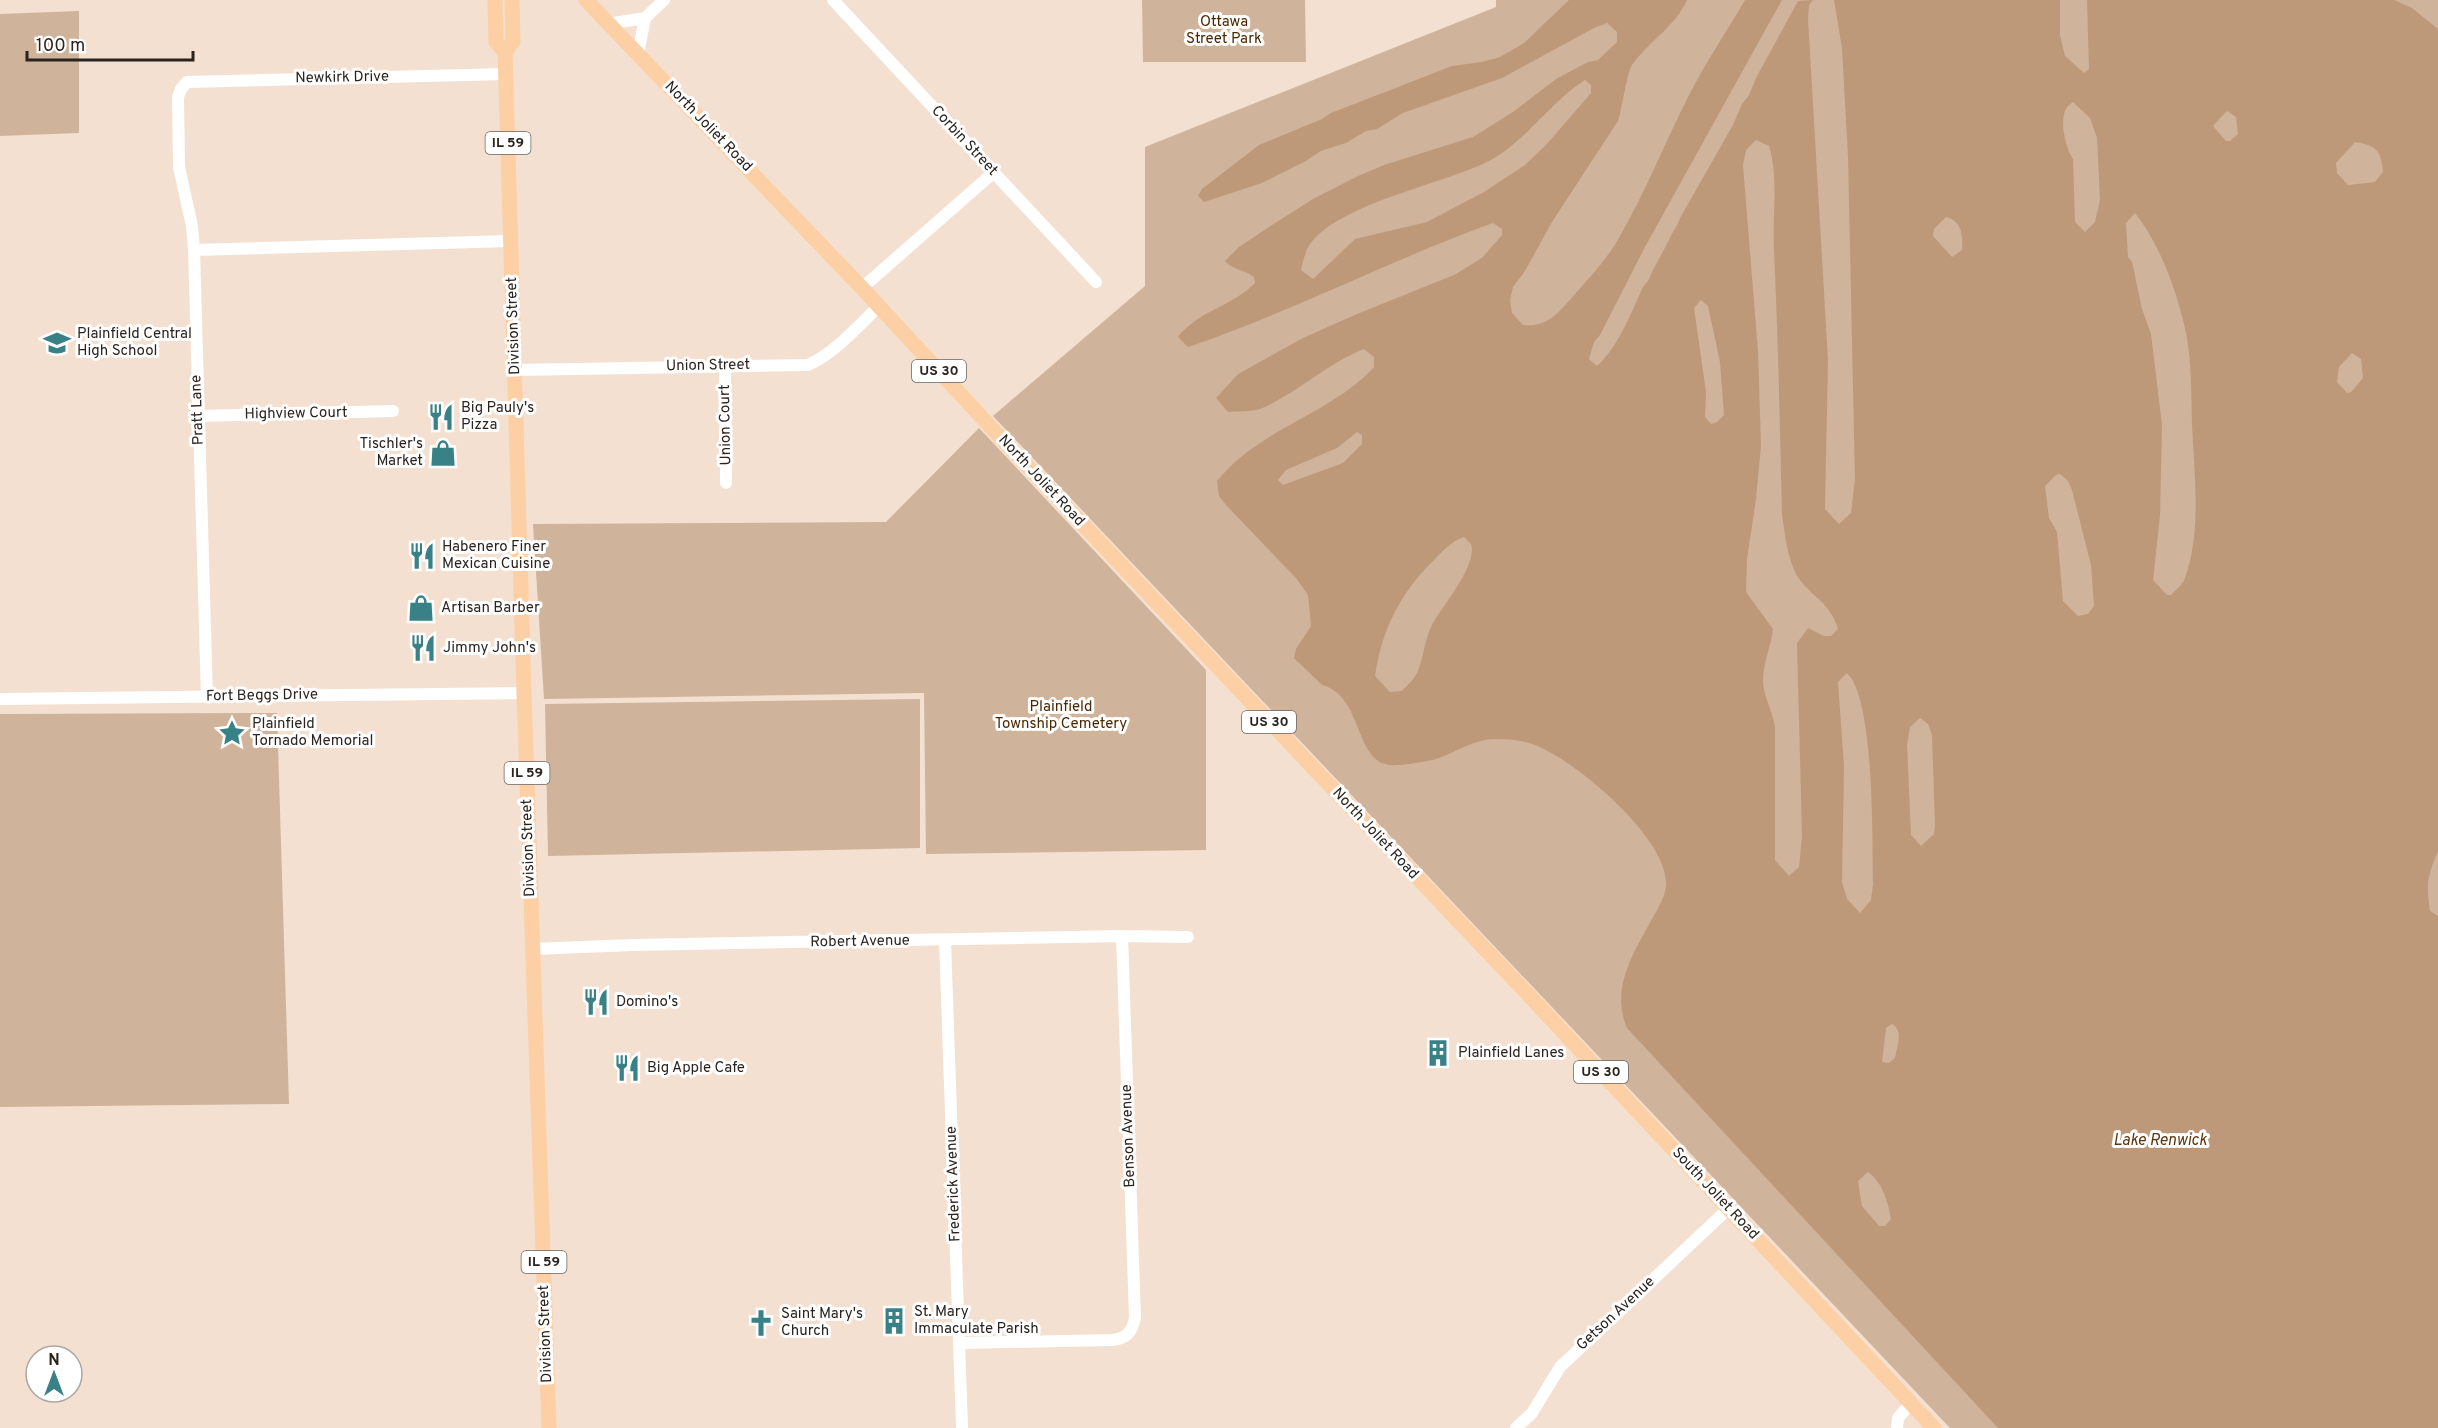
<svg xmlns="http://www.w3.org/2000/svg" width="2438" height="1428" viewBox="0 0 2438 1428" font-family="Overpass,sans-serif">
  <rect width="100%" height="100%" fill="#f4e0d0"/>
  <!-- green -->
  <g fill="#cfb39b">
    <polygon points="1142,0 1305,0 1306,62 1143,62"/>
    <polygon points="1496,0 2438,0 2438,1428 1950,1428 993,416 1145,286 1145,147 1496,7"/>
    <polygon points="79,11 79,133 0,136 0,14"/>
    <polygon points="979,428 1206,670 1206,850 926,854 924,693 544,699 533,524 886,522"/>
    <polygon points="920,699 920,848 548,856 545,704"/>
    <polygon points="277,713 289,1104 0,1107 0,714"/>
  </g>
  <!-- water -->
  <path fill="#be9979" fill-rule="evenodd" d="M 1569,0 L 1687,0 C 1675,27 1649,41 1632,65 C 1627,72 1622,109 1618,121 L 1552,222 L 1525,271 L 1513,287 L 1510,300 L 1512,313 L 1523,325 C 1548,328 1560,311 1575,294 C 1591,276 1608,258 1620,236 C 1646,191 1666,140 1689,95 C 1706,62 1727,31 1745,0 L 1782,0 L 1645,247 L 1600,335 L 1594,342 L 1589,359 L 1597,366 C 1616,350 1632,312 1642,289 C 1643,286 1646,284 1648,281 C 1654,267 1663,252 1670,238 C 1673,230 1678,226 1680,218 L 1733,125 L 1742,104 L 1749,95 L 1757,76 L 1798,1 L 1813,0 L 1809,5 L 1808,19 L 1828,360 L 1825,505 L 1825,509 L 1839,524 L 1851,513 L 1855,479 L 1848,157 L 1842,48 L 1834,0 L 2060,0 L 2060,35 L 2065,56 L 2084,73 L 2089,69 L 2087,0 L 2394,0 L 2412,8 L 2438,29 L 2438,851 C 2427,878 2426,883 2430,911 L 2438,916 L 2438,1428 L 1998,1428 L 1627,1028 C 1610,988 1634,952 1652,919 C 1658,908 1665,898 1666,885 C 1669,839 1575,760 1535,745 C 1522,740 1508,739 1494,739 C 1475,739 1456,752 1439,758 C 1429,762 1399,766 1389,765 C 1354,760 1363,696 1322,685 L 1294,658 L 1296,649 L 1311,626 L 1308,595 L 1296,578 L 1226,505 L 1219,496 L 1217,481 C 1258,429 1330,415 1374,367 L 1374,357 L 1364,349 C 1326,364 1296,394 1260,409 C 1251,412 1237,411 1228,412 L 1216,398 L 1238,374 L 1303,338 L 1357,314 L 1454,275 L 1482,258 L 1502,235 L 1502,229 L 1493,223 C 1390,260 1292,312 1188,347 L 1178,337 C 1198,311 1231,307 1255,283 L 1254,277 C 1244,269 1234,271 1225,261 L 1239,247 L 1269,227 L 1313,199 L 1356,177 L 1384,165 L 1473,137 L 1513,112 L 1556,79 L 1588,62 L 1598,60 L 1617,42 L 1617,32 L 1607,23 L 1596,27 L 1502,78 L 1403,113 L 1377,129 L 1366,131 L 1346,143 L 1321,151 L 1304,162 L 1262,183 L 1204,202 L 1198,196 L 1202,189 L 1259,145 L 1322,119 L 1331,113 L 1452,66 L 1482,62 L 1500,57 L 1524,43 ZM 1585,80 L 1591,85 L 1591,93 L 1546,145 L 1525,165 L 1484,192 L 1427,222 L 1355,239 L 1313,279 L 1301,270 C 1303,261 1305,252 1310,244 C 1341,203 1440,185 1487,162 C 1525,143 1551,101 1585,80 ZM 2073,102 L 2090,118 L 2097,138 L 2100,200 L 2095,222 L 2085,232 L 2075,222 L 2073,159 C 2066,149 2059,122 2066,109 C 2067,106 2071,104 2073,102 ZM 2227,111 L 2236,117 L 2238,134 L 2230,141 L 2226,141 L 2213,126 ZM 1756,140 L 1769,146 C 1779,179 1772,216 1774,250 C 1778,338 1780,426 1782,515 C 1785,534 1787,557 1796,574 C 1809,596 1830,601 1838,629 L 1831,636 L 1824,636 L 1808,628 L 1797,643 L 1802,836 L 1799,867 L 1789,876 L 1775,860 L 1775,727 C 1773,712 1763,695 1763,681 C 1763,662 1771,647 1773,629 L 1746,592 L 1747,559 L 1756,499 L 1761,446 L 1758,351 L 1743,165 L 1746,150 ZM 2355,142 C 2377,146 2381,150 2383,172 L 2375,182 L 2348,185 L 2337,173 L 2336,163 ZM 2135,213 C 2160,244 2178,294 2186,333 C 2192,362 2191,394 2192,424 C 2194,473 2202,530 2185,578 C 2183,584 2176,590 2171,595 L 2167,595 L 2153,580 L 2160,516 L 2162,425 L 2151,334 L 2142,309 L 2132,262 L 2128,257 L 2126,223 ZM 1946,217 C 1962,221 1963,236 1962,250 L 1952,257 L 1933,236 L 1934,229 ZM 1701,300 L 1708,306 L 1720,362 L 1724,415 L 1717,422 L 1711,424 L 1705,417 L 1706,392 L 1694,308 ZM 2352,353 L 2361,359 L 2363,378 L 2351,392 L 2347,393 L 2337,382 L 2339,367 ZM 1357,432 L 1362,435 L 1362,444 L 1343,463 L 1283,485 L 1278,480 L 1286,470 L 1337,448 ZM 2060,474 L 2068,481 L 2072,490 L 2091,565 L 2094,606 L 2088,614 L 2078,616 L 2063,601 L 2057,532 L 2049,518 L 2045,486 L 2056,475 ZM 1464,537 L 1471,544 C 1478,565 1442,606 1432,625 C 1424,640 1424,658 1417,673 C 1414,680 1406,686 1402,691 L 1390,692 L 1375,676 C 1382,630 1399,595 1432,562 C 1442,552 1450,542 1464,537 ZM 1847,673 C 1875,700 1872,841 1873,884 L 1871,900 L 1860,913 L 1847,899 L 1842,882 L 1844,766 L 1838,682 ZM 1920,718 L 1928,724 L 1932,735 L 1935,825 L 1934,834 L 1921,846 L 1911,835 L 1907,745 L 1910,727 ZM 1892,1024 C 1904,1031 1897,1046 1895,1058 L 1889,1063 L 1882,1062 L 1886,1028 ZM 1868,1172 C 1883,1183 1888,1202 1891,1219 L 1885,1226 L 1879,1226 L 1862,1206 L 1858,1181 Z"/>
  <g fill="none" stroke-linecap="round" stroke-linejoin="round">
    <!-- minor -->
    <g stroke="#fff" stroke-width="12">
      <polyline points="833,0 1096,282"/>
      <polyline points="608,24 645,18 664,0"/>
      <polyline points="638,54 645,18"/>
      <polyline points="194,250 511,241"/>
      <polyline points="862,288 993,173"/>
      <polyline points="725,366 726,483"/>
      <path d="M 515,370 L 808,365 C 835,353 858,326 879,306"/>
      <polyline points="198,416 393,411"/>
      <polyline points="207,697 194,250 192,226 179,167 178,97 181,89 187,82 506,74"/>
      <polyline points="0,699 524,693"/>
      <polyline points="945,941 962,1428"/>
      <polyline points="533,949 632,945 1122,936 1188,937"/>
      <path d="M 959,1343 L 1113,1340 C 1127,1338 1132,1332 1135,1318 L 1122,936"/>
      <polyline points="1516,1428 1532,1413 1560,1367 1729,1208"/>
      <polyline points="1897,1428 1898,1418 1911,1403"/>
    </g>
    <!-- major -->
    <g stroke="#fdcfa5" stroke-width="15">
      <polyline points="495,0 496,42 505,52 524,693 549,1428"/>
      <polyline points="586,0 862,288 999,436 1537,1004 1934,1428"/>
      <polyline points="505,52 513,42 512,0"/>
    </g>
  </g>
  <!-- icons -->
  <defs>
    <symbol id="school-bare" viewBox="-9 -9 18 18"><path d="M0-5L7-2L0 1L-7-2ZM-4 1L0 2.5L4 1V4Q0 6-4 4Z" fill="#388186" stroke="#fff" stroke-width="2.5" paint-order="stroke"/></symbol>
    <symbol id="restaurant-bare" viewBox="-9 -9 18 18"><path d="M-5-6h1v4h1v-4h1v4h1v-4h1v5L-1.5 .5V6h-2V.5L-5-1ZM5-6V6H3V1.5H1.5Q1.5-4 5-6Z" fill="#388186" stroke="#fff" stroke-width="2.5" paint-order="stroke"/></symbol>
    <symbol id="shop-bare" viewBox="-9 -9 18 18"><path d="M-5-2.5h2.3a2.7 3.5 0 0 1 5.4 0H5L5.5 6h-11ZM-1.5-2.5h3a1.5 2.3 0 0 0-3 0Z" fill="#388186" stroke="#fff" stroke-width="2.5" paint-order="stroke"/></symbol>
    <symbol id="sight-bare" viewBox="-9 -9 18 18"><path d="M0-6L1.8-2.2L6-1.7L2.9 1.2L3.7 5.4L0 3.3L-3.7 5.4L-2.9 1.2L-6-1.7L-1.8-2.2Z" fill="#388186" stroke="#fff" stroke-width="2.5" paint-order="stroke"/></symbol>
    <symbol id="building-bare" viewBox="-9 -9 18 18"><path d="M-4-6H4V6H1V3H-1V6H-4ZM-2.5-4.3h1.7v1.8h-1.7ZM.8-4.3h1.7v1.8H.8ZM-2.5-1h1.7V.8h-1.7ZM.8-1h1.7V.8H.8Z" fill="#388186" stroke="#fff" stroke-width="2.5" paint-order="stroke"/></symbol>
    <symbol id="church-bare" viewBox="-9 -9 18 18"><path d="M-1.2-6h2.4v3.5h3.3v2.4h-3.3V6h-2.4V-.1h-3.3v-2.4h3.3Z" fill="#388186" stroke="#fff" stroke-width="2.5" paint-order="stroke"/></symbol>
  </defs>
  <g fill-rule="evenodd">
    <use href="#school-bare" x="38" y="324" width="38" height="38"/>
    <use href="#restaurant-bare" x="422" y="398" width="38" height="38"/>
    <use href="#shop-bare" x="424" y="434" width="38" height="38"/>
    <use href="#restaurant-bare" x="403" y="537" width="38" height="38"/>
    <use href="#shop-bare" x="402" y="589" width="38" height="38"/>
    <use href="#restaurant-bare" x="404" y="629" width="38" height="38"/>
    <use href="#sight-bare" x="213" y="714" width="38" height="38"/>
    <use href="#restaurant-bare" x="577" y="983" width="38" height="38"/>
    <use href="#building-bare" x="1419" y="1034" width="38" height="38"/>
    <use href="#restaurant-bare" x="608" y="1049" width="38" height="38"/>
    <use href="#building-bare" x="875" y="1302" width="38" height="38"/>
    <use href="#church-bare" x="742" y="1304" width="38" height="38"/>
  </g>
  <g text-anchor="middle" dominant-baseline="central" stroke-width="6" stroke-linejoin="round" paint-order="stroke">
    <!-- shield labels -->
    <g fill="#fff" stroke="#6b6662" stroke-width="1.5">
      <rect x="485.5" y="132" width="45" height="22" rx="4.5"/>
      <rect x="912" y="360" width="54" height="22" rx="4.5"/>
      <rect x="1242" y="711" width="54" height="22" rx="4.5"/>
      <rect x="504.5" y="762" width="45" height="22" rx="4.5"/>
      <rect x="1574" y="1061" width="54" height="22" rx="4.5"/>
      <rect x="521.5" y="1251" width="45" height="22" rx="4.5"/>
    </g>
    <g font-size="14" font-weight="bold" fill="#2b241e">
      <text x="508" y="143">IL 59</text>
      <text x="939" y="371">US 30</text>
      <text x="1269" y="722">US 30</text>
      <text x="527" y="773">IL 59</text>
      <text x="1601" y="1072">US 30</text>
      <text x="544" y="1262">IL 59</text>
    </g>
    <!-- park labels -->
    <g font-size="15" fill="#4b2700" stroke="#fff">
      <text x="1224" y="22">Ottawa<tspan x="1224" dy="17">Street Park</tspan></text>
      <text x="1061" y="707">Plainfield<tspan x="1061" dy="17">Township Cemetery</tspan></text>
    </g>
    <!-- street labels -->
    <g font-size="15" fill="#2b241e" stroke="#fff">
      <text transform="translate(342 78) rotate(-1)">Newkirk Drive</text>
      <text transform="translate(708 127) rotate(46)">North Joliet Road</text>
      <text transform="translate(964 141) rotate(47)">Corbin Street</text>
      <text transform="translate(514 326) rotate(-92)">Division Street</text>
      <text transform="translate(708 366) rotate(-1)">Union Street</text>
      <text transform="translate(198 410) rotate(-92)">Pratt Lane</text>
      <text transform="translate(296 414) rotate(-1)">Highview Court</text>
      <text transform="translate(726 425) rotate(-91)">Union Court</text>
      <text transform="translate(1041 481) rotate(47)">North Joliet Road</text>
      <text transform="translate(262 696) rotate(-1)">Fort Beggs Drive</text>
      <text transform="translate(1375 834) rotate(47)">North Joliet Road</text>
      <text transform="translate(529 848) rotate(-92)">Division Street</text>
      <text transform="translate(860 942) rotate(-1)">Robert Avenue</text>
      <text transform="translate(1129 1136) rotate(-92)">Benson Avenue</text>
      <text transform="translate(954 1184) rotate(-92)">Frederick Avenue</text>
      <text transform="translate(1715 1194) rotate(47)">South Joliet Road</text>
      <text transform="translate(1616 1314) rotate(-43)">Getson Avenue</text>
      <text transform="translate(546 1334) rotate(-92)">Division Street</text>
    </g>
    <!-- poi labels -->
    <g font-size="15" fill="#2b241e" stroke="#fff" text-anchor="start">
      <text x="77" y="334">Plainfield Central<tspan x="77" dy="17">High School</tspan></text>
      <text x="461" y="408">Big Pauly's<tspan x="461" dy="17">Pizza</tspan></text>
      <text x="423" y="444" text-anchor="end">Tischler's<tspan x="423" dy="17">Market</tspan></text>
      <text x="442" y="547">Habenero Finer<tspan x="442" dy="17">Mexican Cuisine</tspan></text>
      <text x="441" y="608">Artisan Barber</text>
      <text x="443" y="648">Jimmy John's</text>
      <text x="252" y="724">Plainfield<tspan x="252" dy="17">Tornado Memorial</tspan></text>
      <text x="616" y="1002">Domino's</text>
      <text x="1458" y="1053">Plainfield Lanes</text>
      <text x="647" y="1068">Big Apple Cafe</text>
      <text x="914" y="1312">St. Mary<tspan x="914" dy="17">Immaculate Parish</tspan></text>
      <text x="781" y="1314">Saint Mary's<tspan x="781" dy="17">Church</tspan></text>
    </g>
    <!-- water labels -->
    <g font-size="16" font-style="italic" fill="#5c3610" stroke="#fff">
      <text x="2160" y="1141">Lake Renwick</text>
    </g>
  </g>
  <!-- north arrow -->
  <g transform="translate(54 1374)"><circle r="28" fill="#ffffff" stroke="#aaa7a5" stroke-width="1.5"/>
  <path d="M0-4.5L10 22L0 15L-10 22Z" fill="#388186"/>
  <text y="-9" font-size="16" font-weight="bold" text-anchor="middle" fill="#2b241e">N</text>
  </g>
  <!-- scale -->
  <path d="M27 51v9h166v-9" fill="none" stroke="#2b241e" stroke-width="3"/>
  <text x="36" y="51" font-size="18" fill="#2b241e" stroke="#ffffff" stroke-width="4.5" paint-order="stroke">100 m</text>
</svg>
